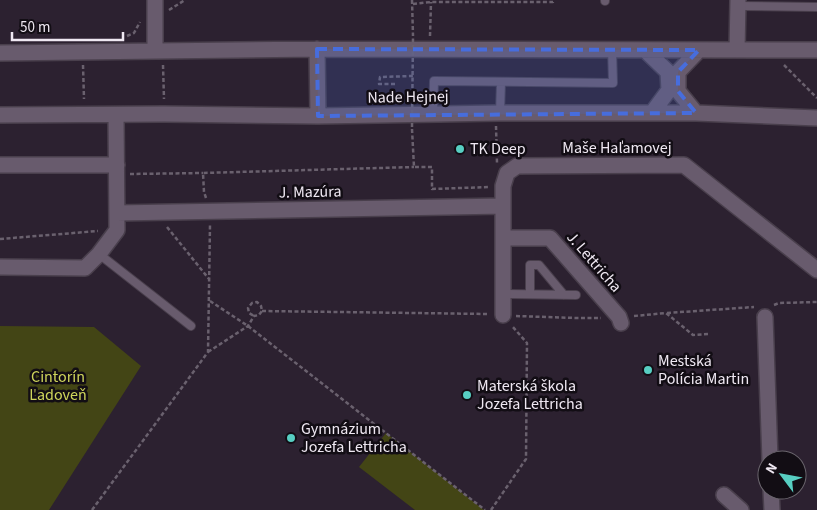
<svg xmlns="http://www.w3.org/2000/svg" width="817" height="510" viewBox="0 0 817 510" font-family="'Source Sans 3',sans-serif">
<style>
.green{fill:#434515}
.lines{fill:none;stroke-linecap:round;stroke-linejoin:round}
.service-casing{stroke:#493f4c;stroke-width:10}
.minor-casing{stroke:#493f4c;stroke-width:18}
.path{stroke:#6a616e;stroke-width:2.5;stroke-dasharray:4 2.5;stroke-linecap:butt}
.service{stroke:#685b6d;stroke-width:8}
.minor{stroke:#685b6d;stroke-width:15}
.path-bridge{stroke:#6a616e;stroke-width:2.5;stroke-dasharray:4 2.5;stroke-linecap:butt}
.marked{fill:#476ddd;fill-opacity:0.2;stroke:#476ddd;stroke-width:4;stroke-dasharray:10 6;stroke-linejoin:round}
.poi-dot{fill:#57cec2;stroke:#120d14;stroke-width:2}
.labels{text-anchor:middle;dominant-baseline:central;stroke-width:5;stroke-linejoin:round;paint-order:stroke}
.street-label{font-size:16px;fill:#efe8f2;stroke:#120d14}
.poi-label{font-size:16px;fill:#efe8f2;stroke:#120d14;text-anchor:start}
.park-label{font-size:16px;fill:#cfd55b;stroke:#120d14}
</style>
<rect width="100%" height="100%" fill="#2c2130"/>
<path class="green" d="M0 326 94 327 141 366 49 510H0Z
M386 433 484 510H415L359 467Z"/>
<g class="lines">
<defs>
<path id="service" d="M605 0V1
M738 6 817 7
M500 113 501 82
M433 115 434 81 613 83 612 49
M99 254 191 326
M503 294 576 295
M530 294V265H539L564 295"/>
<path id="minor" d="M155 0V51
M317 49 318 116
M645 50 668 72 669 90 652 113
M737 50 738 0
M0 53 317 49 817 50
M696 113 678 91V72L699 50
M0 115 164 114 318 116 500 113H696L817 118
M0 165H117
M117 213 503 206
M504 238H550L619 317 621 323
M0 267 85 268 99 254 117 230 116 115
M503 315V186L507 173 517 166 684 165 817 270
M765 317 770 460
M771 490 772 510
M724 495 741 510"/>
</defs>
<use href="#service" class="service-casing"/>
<use href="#minor" class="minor-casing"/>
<path class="path" d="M412 0 413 36
M413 4 431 2H553L554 0
M169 10 185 0
M127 36 134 33 140 22
M430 36 431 2
M83 65 84 99
M163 65 164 99
M784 65 817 98
M395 84H379L380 77 413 76
M496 126 497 163
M412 129 414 167H432V189L489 187
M130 174 203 173
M206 198 204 192 203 173 414 167
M167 227 209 279
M0 239 98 231
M210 301 248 326 485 510
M774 305 779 303 817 302
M262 311 489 314
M667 313 754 307
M516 316 576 318H601
M634 316 666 313 693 335 709 334
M208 352 248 326 254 316 259 315 262 311 261 306 257 302 252 303 248 308 249 313 254 316
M92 510 208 352 210 225
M491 510 526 459 527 343 512 326"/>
<use href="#service" class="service"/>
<use href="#minor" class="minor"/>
<path class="path-bridge" d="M412 127 413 37"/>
</g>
<path class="marked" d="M317 49 699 50 678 72V91L696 113 318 116Z"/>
<g class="poi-dot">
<circle cx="460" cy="149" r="5"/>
<circle cx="648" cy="370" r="5"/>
<circle cx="467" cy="395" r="5"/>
<circle cx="291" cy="438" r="5"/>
</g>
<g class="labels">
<g class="street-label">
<text transform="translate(408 97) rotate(-1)">Nade Hejnej</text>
<text x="617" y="148">Maše Haľamovej</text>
<text transform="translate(310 192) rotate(-1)">J. Mazúra</text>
<text transform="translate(594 262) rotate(49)">J. Lettricha</text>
</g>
<g class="poi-label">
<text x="470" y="149">TK Deep</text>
<text x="658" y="361">Mestská<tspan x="658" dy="18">Polícia Martin</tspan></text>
<text x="477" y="386">Materská škola<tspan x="477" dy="18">Jozefa Lettricha</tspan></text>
<text x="301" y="429">Gymnázium<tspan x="301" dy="18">Jozefa Lettricha</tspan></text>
</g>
<g class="park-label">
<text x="58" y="377">Cintorín<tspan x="58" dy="18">Ľadoveň</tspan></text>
</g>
</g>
<g transform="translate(782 475) rotate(302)"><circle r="24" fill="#120d14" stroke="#6a656d"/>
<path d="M0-4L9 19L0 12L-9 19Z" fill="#57cec2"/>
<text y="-8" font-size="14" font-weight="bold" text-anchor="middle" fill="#efe8f2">N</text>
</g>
<path d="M12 32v8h111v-8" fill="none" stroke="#efe8f2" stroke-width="2.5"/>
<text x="20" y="32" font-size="15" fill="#efe8f2" stroke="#120d14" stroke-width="4" paint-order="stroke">50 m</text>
</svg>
